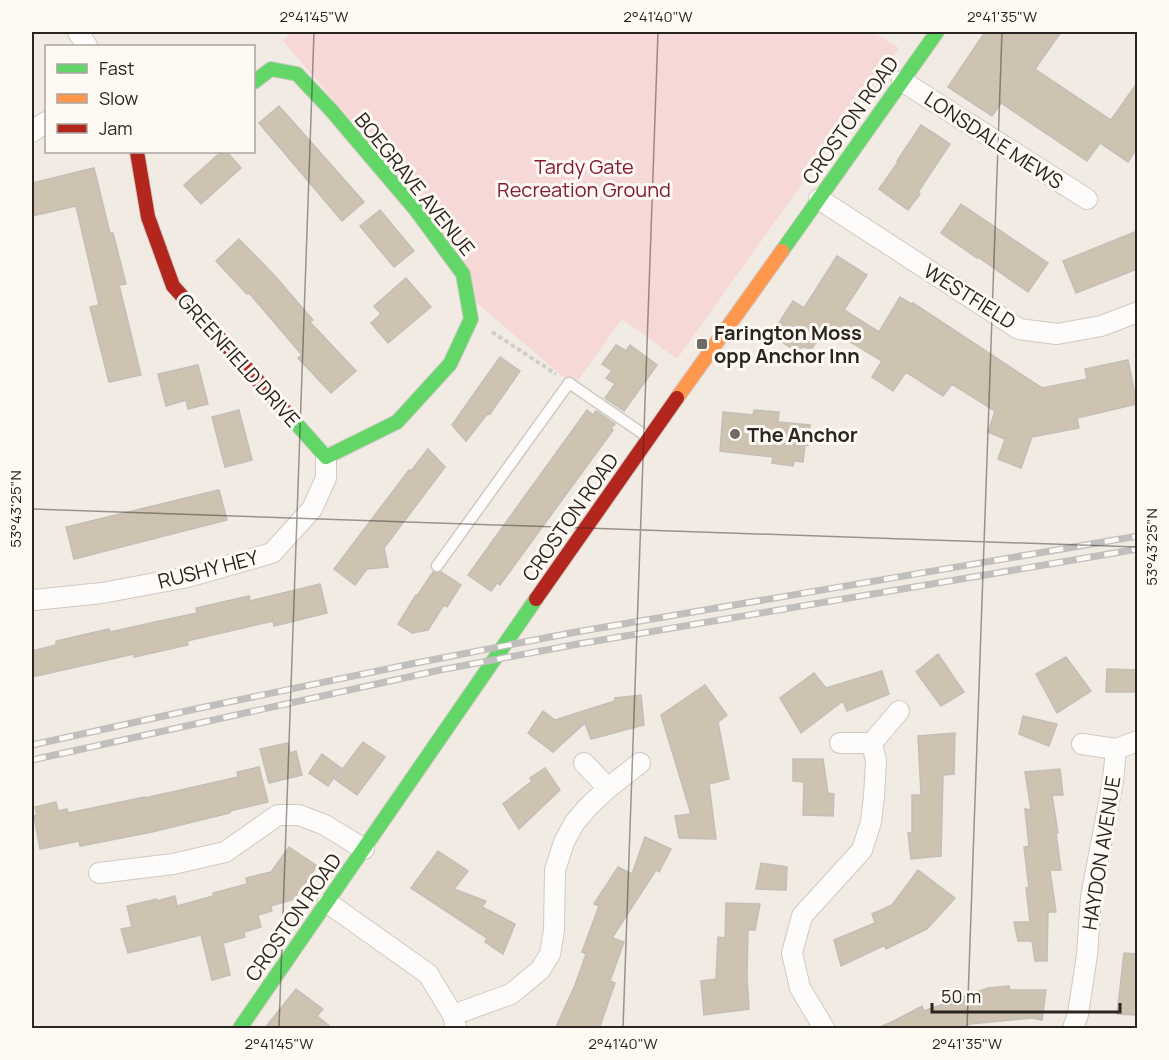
<svg xmlns="http://www.w3.org/2000/svg" width="1169" height="1060" viewBox="0 0 1169 1060" font-family="Manrope,sans-serif">
<style>
.green{fill:#f6d9d7}
.building{fill:#cdc3b0;stroke:#c3beb8;stroke-width:1.5}
.lines{fill:none;stroke-linecap:round;stroke-linejoin:round}
.lane-casing{stroke:#cfc9c4;stroke-width:13}
.street-casing{stroke:#cfc9c4;stroke-width:22}
.fast-casing{stroke:#cfc9c4;stroke-width:16}
.slow-casing{stroke:#cfc9c4;stroke-width:16}
.jam-casing{stroke:#cfc9c4;stroke-width:16}
.path{stroke:#d0cecd;stroke-width:4;stroke-dasharray:4.5 3;stroke-linecap:butt}
.lane{stroke:#fdfcfb;stroke-width:10}
.street{stroke:#fdfcfb;stroke-width:20}
.fast{stroke:#63d668;stroke-width:14}
.slow{stroke:#ff974d;stroke-width:14}
.jam{stroke:#b3261e;stroke-width:14}
.rail-casing{stroke:#c0bfbd;stroke-width:7}
.rail{stroke:#fff9f4;stroke-width:4.5;stroke-dasharray:14;stroke-linecap:butt}
.ticks{fill:none;stroke:#2a2521;stroke-width:1.5;stroke-opacity:0.45}
.poi-dot{fill:#706a65;stroke:#fff9f4;stroke-width:2}
.labels{text-anchor:middle;dominant-baseline:central;stroke-width:6;stroke-linejoin:round;paint-order:stroke}
.street-label{font-size:20px;fill:#2a2521;stroke:#fff9f4}
.park-label{font-size:20px;fill:#811b33;stroke:#fff9f4}
.poi-label{font-size:20px;font-weight:bold;fill:#2a2521;stroke:#fff9f4;text-anchor:start}
.neatline{fill:none;stroke:#2a2521;stroke-width:2}
.ticks-label{font-size:15px;text-anchor:middle;fill:#2a2521}
</style>
<rect width="100%" height="100%" fill="#f2ebe4"/>
<path class="green" d="M291 32H873L899 48 677 359 622 319 574 386 478 304 382 156 283 41Z"/>
<path class="building" d="M985 32H1061L1035 69 1111 120 1137 83V148L1128 162 1100 143 1087 161 1001 103 992 116 948 87Z
M279 106 364 202 342 221 259 123Z
M921 125 950 144 918 192 920 194 908 210 879 189 898 162 897 161Z
M221 152H227L241 168 201 204 184 185Z
M94 168 110 233H113L126 284 119 285 141 375 109 382 90 307 99 305 76 206 32 216V183Z
M961 204 1048 263 1028 292 978 257 977 258 941 233Z
M380 210 414 251 394 267 360 226Z
M1137 231V269L1076 293 1063 261Z
M239 239 275 276 313 320 310 322 356 371 331 393 298 358 302 355 249 293 247 294 216 261Z
M837 256 867 275 844 310 879 332 900 297 913 305V303L1042 388 1087 379 1085 369 1128 360 1137 404 1077 418 1079 428 1032 437 1021 468 998 459 1005 439 988 432 995 411 952 384 943 396 906 372 893 391 872 377 882 361 826 327 811 350 803 346 799 353 771 335 793 301 804 308Z
M406 278 431 307 388 343 371 323 381 314 374 306Z
M616 345 626 351 630 345 657 365 624 411 605 398 615 384 606 378 612 371 602 364Z
M500 357 520 371 490 414 488 413 466 441 452 425Z
M198 365 208 404 188 409 186 400 166 406 158 374Z
M239 410 252 460 225 467 212 417Z
M587 410 593 415 596 411 615 424 611 428 613 430 500 585 497 583 491 591 468 575Z
M754 410 779 412 778 422 810 425 808 445 805 444 803 462 794 461 793 466 772 463 773 457 720 451 723 412 753 415Z
M428 449 445 467 384 548 388 567 367 569 355 585 334 569 409 470 411 471Z
M219 490 227 520 74 559 66 527Z
M433 572H441L461 585 447 607 444 605 428 630 412 633 398 624 416 595 417 596Z
M320 584 327 613 274 626 273 621 187 641 188 645 134 657V654L32 677V651L56 645V641L109 629 110 632 155 622 197 613 196 608 249 596 250 601Z
M938 654 964 692 941 706 916 672Z
M1066 657 1091 691 1057 713 1036 674Z
M1107 669 1137 670V692H1106Z
M882 671 889 694 847 711 843 701 801 733 780 698 814 673 826 688Z
M705 685 727 715 718 722 729 779 709 784 716 839 679 838 675 816 691 814 661 715Z
M641 695 644 725 591 739 585 723 553 752 528 733 543 711 555 720 615 701V698Z
M1023 716 1057 724 1049 746 1019 734Z
M955 733 954 774 943 775 941 856 911 859 908 833H912V795H921L918 736Z
M363 742 385 757 357 795 335 779Z
M288 743 290 753 296 751 302 775 269 783 260 749Z
M322 754 341 768 328 786 309 773Z
M793 759H823L828 793 834 794 833 816 803 815 804 782 793 781Z
M259 767 268 802 230 811V813L152 832 80 846 79 841 40 849 34 816 37 815 35 807 56 802 58 811 67 809 68 813 145 797V798L238 777 237 772Z
M545 768 560 790 519 829 503 804 532 781 530 778Z
M1060 769 1063 795H1052L1058 833H1056L1061 870H1050L1056 912H1048L1047 961H1035L1032 941H1018L1014 922H1030L1026 888H1029L1024 847 1029 846 1025 809 1031 810 1025 772Z
M645 837 671 849 659 872 656 870 612 938 624 942 610 981 615 983 599 1029H555L575 985 586 954 582 952 599 906 594 904 618 867 632 874Z
M289 847 317 866 294 899 271 906 272 911 258 915 261 927 244 932 245 937 223 943 230 975 212 980 201 935 128 953 121 929 132 927 127 906 156 899 157 901 175 896 177 906 213 896V893L247 884 246 878 271 872Z
M438 851 468 871 454 889 486 901 482 907 515 924 503 954 485 942 487 938 411 888Z
M761 863 787 867 786 890 756 889Z
M918 870 955 898 927 929 886 949 885 945 841 966 834 940 875 923 872 914 892 905Z
M726 903 760 904 755 930H748L747 977 749 1009 704 1015 701 981 716 979 718 937 725 938Z
M1124 953 1137 954V1015L1117 1014Z
M1009 986 1010 990H1046L1042 1020 1032 1018 970 1024 959 1029H881L882 1026 894 1021 922 1006 924 1011 988 988Z
M296 989 323 1009 317 1016 333 1029H264Z"/>
<g class="lines">
<defs>
<path id="lane" d="M437 566 569 383 649 438"/>
<path id="street" d="M78 32 87 46
M902 81 1087 199
M32 132 46 122
M819 199 1019 329 1057 334 1101 326 1138 312
M32 599 34 600 102 593 188 577 272 553 312 509 326 478V457
M840 743H872
M1082 744 1116 749 1138 741
M584 763 608 788
M99 873 173 864 225 852 278 815H299L325 825 364 849
M328 903 428 974 453 1015 456 1028
M453 1015 511 994 540 970 550 954 554 930 555 870 564 842 575 822 588 807 608 788 640 763
M824 1028 800 988 792 953 802 916 862 850 871 822 874 796 876 761 872 743 899 711
M1073 1028 1078 1014 1087 955 1091 897 1113 781 1116 749"/>
<path id="fast" d="M254 82 271 69 297 74 331 110 416 210 463 274 471 319 450 364 397 422 326 457 286 412
M782 251 937 32
M240 1028 536 599"/>
<path id="slow" d="M677 398 782 251"/>
<path id="jam" d="M137 152 148 217 173 286 286 412
M536 599 677 398"/>
</defs>
<use href="#lane" class="lane-casing"/>
<use href="#street" class="street-casing"/>
<use href="#fast" class="fast-casing"/>
<use href="#slow" class="slow-casing"/>
<use href="#jam" class="jam-casing"/>
<path class="path" d="M492 332 556 374"/>
<use href="#lane" class="lane"/>
<use href="#street" class="street"/>
<use href="#fast" class="fast"/>
<use href="#slow" class="slow"/>
<use href="#jam" class="jam"/>
<defs>
<path id="rail" d="M32 745 200 708 411 664 576 632 1138 536
M32 760 440 670 578 644 1138 549"/>
</defs>
<use href="#rail" class="rail-casing"/>
<use href="#rail" class="rail"/>
</g>
<path class="ticks" d="M32 509 1138 547M279 1028 314 32M623 1028 658 32M967 1028 1002 32"/>
<g class="poi-dot">
<rect x="696" y="338" width="12" height="12" rx="3"/>
<circle cx="735" cy="434" r="6"/>
</g>
<g class="labels">
<g class="street-label">
<text transform="translate(850 120) rotate(-55)">CROSTON ROAD</text>
<text transform="translate(994 140) rotate(33)">LONSDALE MEWS</text>
<text transform="translate(415 184) rotate(51)">BOEGRAVE AVENUE</text>
<text transform="translate(970 296) rotate(32)">WESTFIELD</text>
<text transform="translate(239 360) rotate(48)">GREENFIELD DRIVE</text>
<text transform="translate(570 517) rotate(-55)">CROSTON ROAD</text>
<text transform="translate(208 569) rotate(-14)">RUSHY HEY</text>
<text transform="translate(1101 853) rotate(-81)">HAYDON AVENUE</text>
<text transform="translate(293 917) rotate(-55)">CROSTON ROAD</text>
</g>
<g class="park-label">
<text x="584" y="166">Tardy Gate<tspan x="584" dy="23">Recreation Ground</tspan></text>
</g>
<g class="poi-label">
<text x="714" y="332">Farington Moss<tspan x="714" dy="23">opp Anchor Inn</tspan></text>
<text x="747" y="434">The Anchor</text>
</g>
</g>
<rect width="1169" height="1060" fill="none" stroke="#fff9f4" stroke-width="66"/>
<rect x="45" y="45" width="210" height="108" fill="#fff9f4" stroke="#aaa4a0" stroke-width="1.5"/>
<rect x="57" y="64" width="30" height="9" fill="#63d668" stroke="#aaa4a0" stroke-width="1.5"/>
<text x="99" y="75" font-size="18" fill="#2a2521">Fast</text>
<rect x="57" y="94" width="30" height="9" fill="#ff974d" stroke="#aaa4a0" stroke-width="1.5"/>
<text x="99" y="105" font-size="18" fill="#2a2521">Slow</text>
<rect x="57" y="124" width="30" height="9" fill="#b3261e" stroke="#aaa4a0" stroke-width="1.5"/>
<text x="99" y="135" font-size="18" fill="#2a2521">Jam</text>
<path d="M932 1003v9h188v-9" fill="none" stroke="#2a2521" stroke-width="3"/>
<text x="941" y="1003" font-size="18" fill="#2a2521" stroke="#fff9f4" stroke-width="4.5" paint-order="stroke">50 m</text>
<rect x="33" y="33" width="1103" height="994" class="neatline"/>
<g class="ticks-label">
<text x="314" y="22">2°41'45"W</text>
<text x="658" y="22">2°41'40"W</text>
<text x="1002" y="22">2°41'35"W</text>
<text transform="translate(16 509) rotate(-90)" y="5">53°43'25"N</text>
<text transform="translate(1152 547) rotate(-90)" y="5">53°43'25"N</text>
<text x="279" y="1049">2°41'45"W</text>
<text x="623" y="1049">2°41'40"W</text>
<text x="967" y="1049">2°41'35"W</text>
</g>
</svg>
